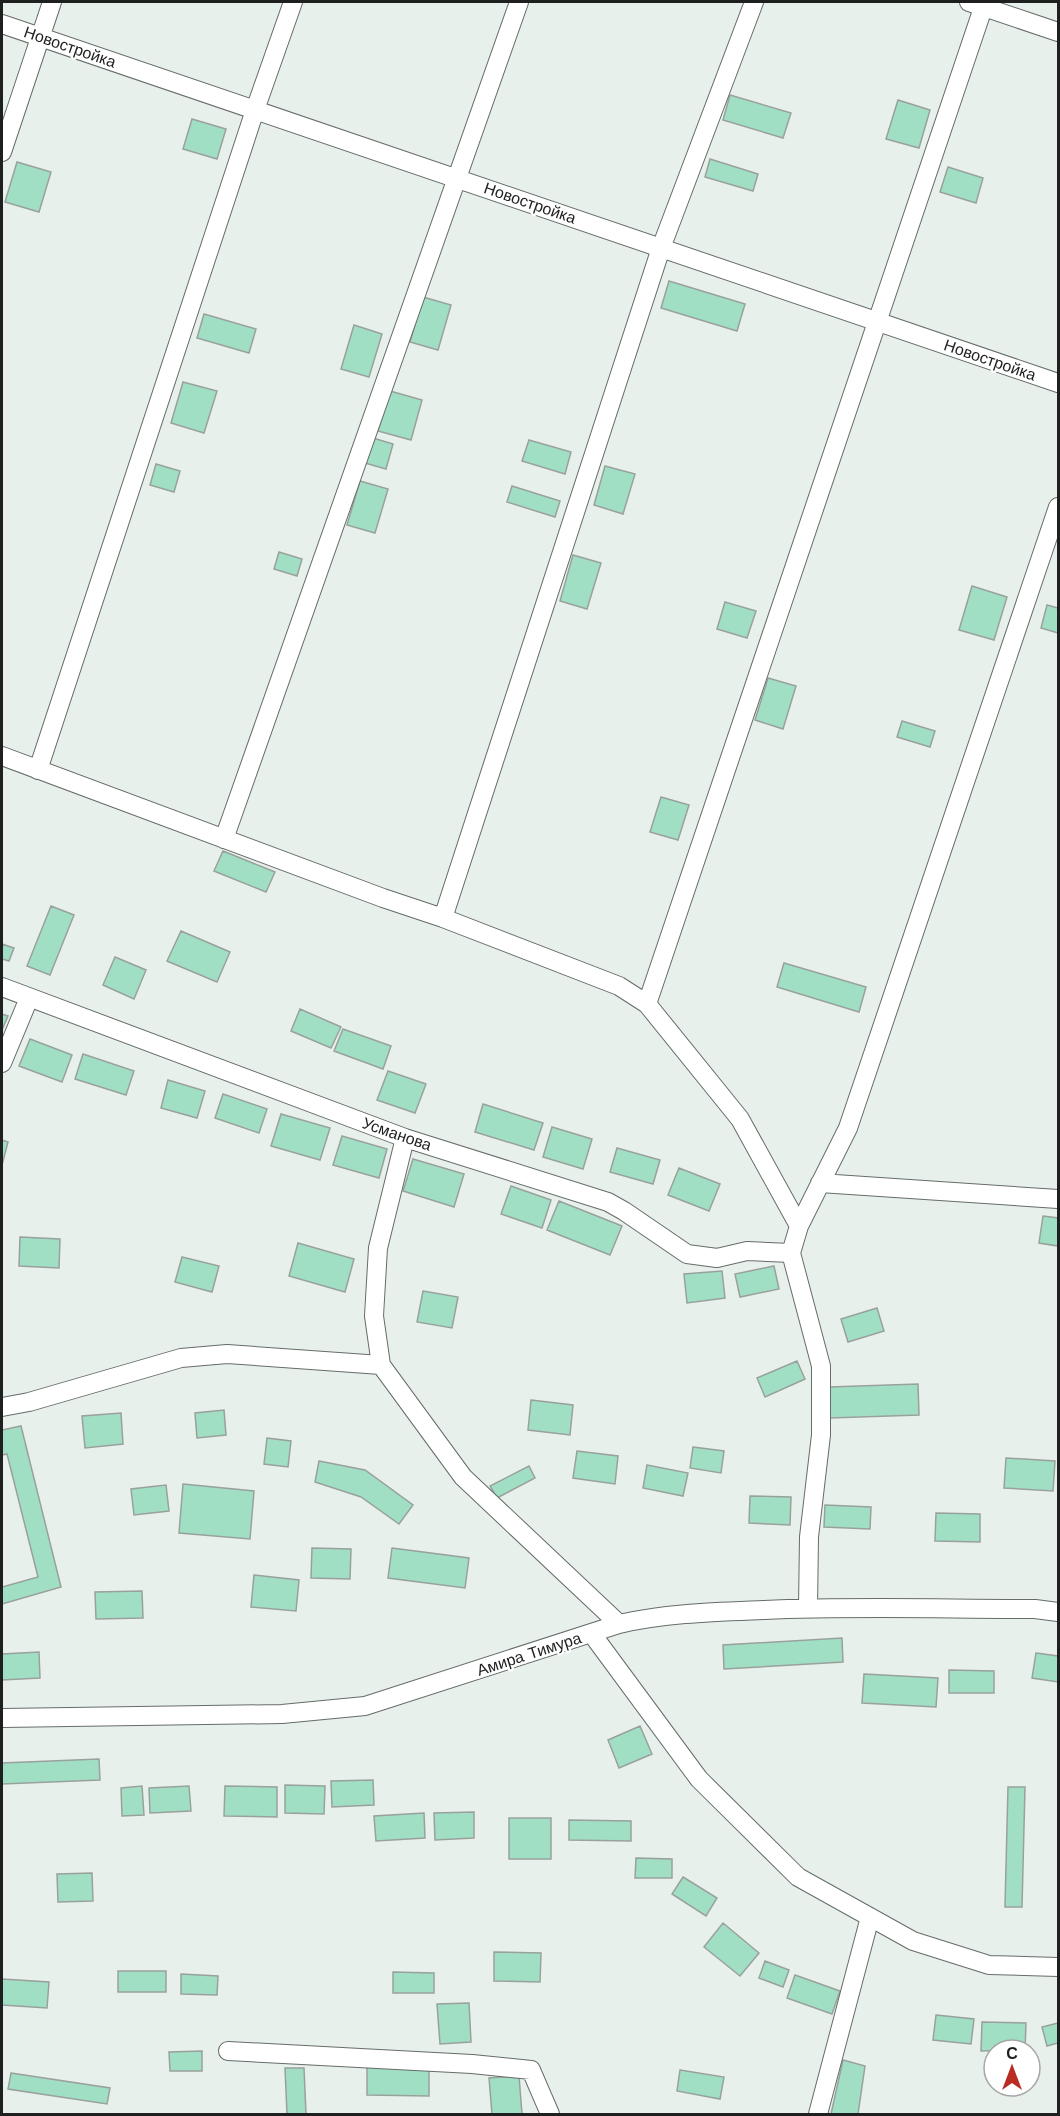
<svg xmlns="http://www.w3.org/2000/svg" width="1060" height="2116" viewBox="0 0 1060 2116" font-family="'Work Sans',sans-serif">
<style>
.building{fill:#a1dfc5;stroke:#99a19d;stroke-width:1.5}
.lines{fill:none;stroke-linecap:round;stroke-linejoin:round}
.minor-casing{stroke:#656c69;stroke-width:20}
.minor{stroke:#fff;stroke-width:18}
.labels{text-anchor:middle;dominant-baseline:central;stroke-width:4.5;stroke-linejoin:round;paint-order:stroke}
.street-label{font-size:16px;fill:#1d201f;stroke:#fff}
</style>
<rect width="100%" height="100%" fill="#e8f0ec"/>
<path class="building" d="M730 95 791 113 783 138 723 120Z
M898 100 930 110 919 148 886 139Z
M192 119 226 129 217 159 183 149Z
M710 159 758 174 753 191 705 177Z
M17 162 51 172 39 212 5 202Z
M948 167 983 178 976 203 940 192Z
M669 281 745 304 737 331 661 308Z
M423 297 451 305 438 350 410 342Z
M204 314 256 329 249 353 197 338Z
M354 325 382 334 369 377 341 369Z
M183 382 217 391 204 433 171 423Z
M390 391 422 400 411 440 378 431Z
M373 438 393 444 386 469 365 463Z
M529 440 571 452 565 474 522 461Z
M156 464 180 471 174 492 150 485Z
M605 466 635 474 623 514 594 505Z
M360 481 388 489 375 533 347 525Z
M512 486 560 501 555 517 507 502Z
M279 552 302 559 297 576 274 569Z
M573 555 601 563 587 609 560 601Z
M972 586 1007 597 994 640 959 630Z
M725 602 756 611 747 638 717 629Z
M1047 605 1058 608V633L1041 628Z
M768 678 796 686 783 729 755 720Z
M902 721 935 731 930 747 897 737Z
M661 797 689 805 678 840 650 832Z
M223 851 275 872 266 892 214 871Z
M51 906 74 915 50 975 27 966Z
M181 931 230 952 217 982 167 961Z
M2 944 14 948 9 961 2 959Z
M115 957 146 970 134 999 103 985Z
M784 963 866 987 859 1012 777 987Z
M300 1009 341 1027 331 1048 291 1031Z
M2 1014 8 1016 2 1030Z
M343 1029 391 1046 383 1069 334 1051Z
M30 1039 72 1055 62 1082 19 1066Z
M83 1054 134 1071 126 1095 75 1079Z
M388 1071 426 1084 415 1113 377 1100Z
M168 1080 205 1091 197 1118 161 1108Z
M223 1094 267 1109 259 1133 215 1118Z
M483 1104 543 1123 534 1150 475 1132Z
M281 1114 330 1128 320 1160 271 1146Z
M552 1127 592 1139 583 1169 543 1157Z
M342 1136 387 1149 379 1178 333 1165Z
M2 1140 8 1142 2 1165Z
M617 1148 660 1160 653 1184 610 1172Z
M413 1159 464 1174 454 1207 403 1191Z
M679 1168 720 1184 709 1211 668 1195Z
M511 1186 551 1200 542 1228 501 1214Z
M559 1201 622 1226 610 1255 547 1230Z
M1043 1216 1058 1218V1246L1039 1243Z
M20 1237 60 1239 59 1268 19 1266Z
M298 1243 354 1259 345 1292 289 1276Z
M182 1257 219 1266 212 1292 175 1282Z
M774 1266 779 1289 740 1297 735 1274Z
M722 1271 725 1298 687 1303 684 1274Z
M423 1291 458 1297 452 1328 417 1322Z
M877 1308 884 1331 848 1342 841 1319Z
M797 1361 805 1379 765 1397 757 1378Z
M918 1384 919 1415 830 1418 829 1387Z
M531 1400 573 1405 570 1435 528 1430Z
M224 1410 226 1435 197 1438 195 1413Z
M121 1413 123 1444 85 1448 82 1416Z
M21 1426 61 1587 2 1604V1587L38 1577 7 1454 2 1455V1430Z
M267 1438 291 1441 288 1467 264 1464Z
M693 1447 724 1451 721 1473 690 1468Z
M577 1451 618 1456 615 1484 573 1478Z
M1006 1458 1055 1461 1053 1491 1004 1488Z
M319 1461 365 1470 413 1505 399 1524 361 1497 315 1482Z
M647 1465 688 1473 683 1496 643 1488Z
M529 1466 535 1478 497 1498 490 1486Z
M183 1484 254 1491 250 1539 179 1533Z
M166 1485 169 1511 134 1515 131 1489Z
M750 1496 791 1497 790 1525 749 1523Z
M825 1505 871 1507 870 1529 824 1527Z
M936 1513 980 1514V1542L935 1541Z
M312 1548 351 1549 350 1579 311 1578Z
M392 1548 469 1558 465 1588 388 1578Z
M254 1575 299 1580 296 1611 251 1607Z
M142 1591 143 1618 96 1619 95 1592Z
M842 1638 843 1662 724 1669 723 1645Z
M39 1652 40 1678 2 1680V1654Z
M1036 1653 1058 1656V1682L1032 1678Z
M949 1670 994 1671V1693H949Z
M864 1674 938 1678 936 1707 862 1703Z
M640 1726 652 1754 619 1768 608 1740Z
M99 1759 100 1780 2 1784V1763Z
M373 1780 374 1805 332 1807 331 1781Z
M285 1785 325 1786 324 1814 285 1813Z
M142 1786 144 1815 122 1816 121 1788Z
M189 1786 191 1811 150 1813 149 1788Z
M225 1786 277 1787V1817L224 1816Z
M1008 1787H1025L1022 1907H1005Z
M474 1812V1838L435 1840 434 1813Z
M424 1813 425 1838 376 1841 374 1816Z
M509 1818H551V1859H509Z
M569 1820 631 1821V1841L569 1840Z
M636 1858 672 1859V1878H635Z
M92 1873 93 1901 58 1902 57 1874Z
M683 1877 717 1898 706 1916 672 1894Z
M723 1923 759 1953 740 1976 704 1947Z
M494 1952 541 1953 540 1982 494 1981Z
M765 1961 789 1970 783 1987 759 1978Z
M118 1971H166V1992H118Z
M393 1972 434 1973V1993H393Z
M181 1974 218 1976 217 1995 181 1994Z
M795 1975 840 1991 832 2014 787 1998Z
M2 1979 49 1982 47 2008 2 2005Z
M469 2003 471 2042 440 2044 437 2004Z
M936 2015 974 2019 971 2044 933 2040Z
M982 2022 1026 2023 1025 2050 981 2051Z
M1058 2023V2043L1047 2046 1042 2027Z
M202 2051V2071H170L169 2052Z
M843 2060 865 2066 858 2114H831Z
M367 2067 429 2068V2096L367 2095Z
M285 2068H304L306 2114H287Z
M680 2070 724 2077 720 2099 677 2091Z
M11 2073 110 2088 107 2104 8 2089Z
M519 2076 522 2114H492L489 2078Z"/>
<g class="lines">
<defs>
<path id="minor" d="M969 2 1058 32
M2 24 1058 383
M2 152 52 2
M2 756 383 898 443 918 619 986 647 1004 740 1119 799 1226
M38 770 255 110 293 2
M224 839 519 2
M443 918 661 248 754 2
M2 987 405 1138 608 1202 624 1211 687 1254 717 1258 747 1251 791 1253
M647 1004 985 2
M2 1063 29 998
M405 1138 378 1248 374 1316 381 1365 463 1477 619 1624
M820 1183 1058 1199
M2 1407 29 1402 181 1358 227 1354 381 1365
M808 1608 809 1537 821 1435V1366L791 1253 799 1226 848 1128 1058 507
M592 1634 699 1779 798 1877 913 1941 989 1965 1058 1967
M2 1718 282 1714 365 1706 619 1624C667 1613 715 1612 764 1610 854 1606 945 1609 1035 1609L1058 1612
M228 2051 472 2064 531 2070 550 2114
M818 2114 870 1917"/>
</defs>
<use href="#minor" class="minor-casing"/>
<use href="#minor" class="minor"/>
</g>
<g class="labels">
<g class="street-label">
<text transform="translate(70 47) rotate(19)">Новостройка</text>
<text transform="translate(530 203) rotate(19)">Новостройка</text>
<text transform="translate(990 360) rotate(19)">Новостройка</text>
<text transform="translate(397 1134) rotate(19)">Усманова</text>
<text transform="translate(529 1654) rotate(-18)">Амира Тимура</text>
</g>
</g>
<rect width="1060" height="2116" fill="none" stroke="#1d201f" stroke-width="6"/>
<g transform="translate(1012 2068)"><circle r="28" fill="#ffffff" stroke="#a5a6a5" stroke-width="1.5"/>
<path d="M0-4.5L10 22L0 15L-10 22Z" fill="#ba2c23"/>
<text y="-9" font-size="16" font-weight="bold" text-anchor="middle" fill="#1d201f">С</text>
</g>
</svg>
